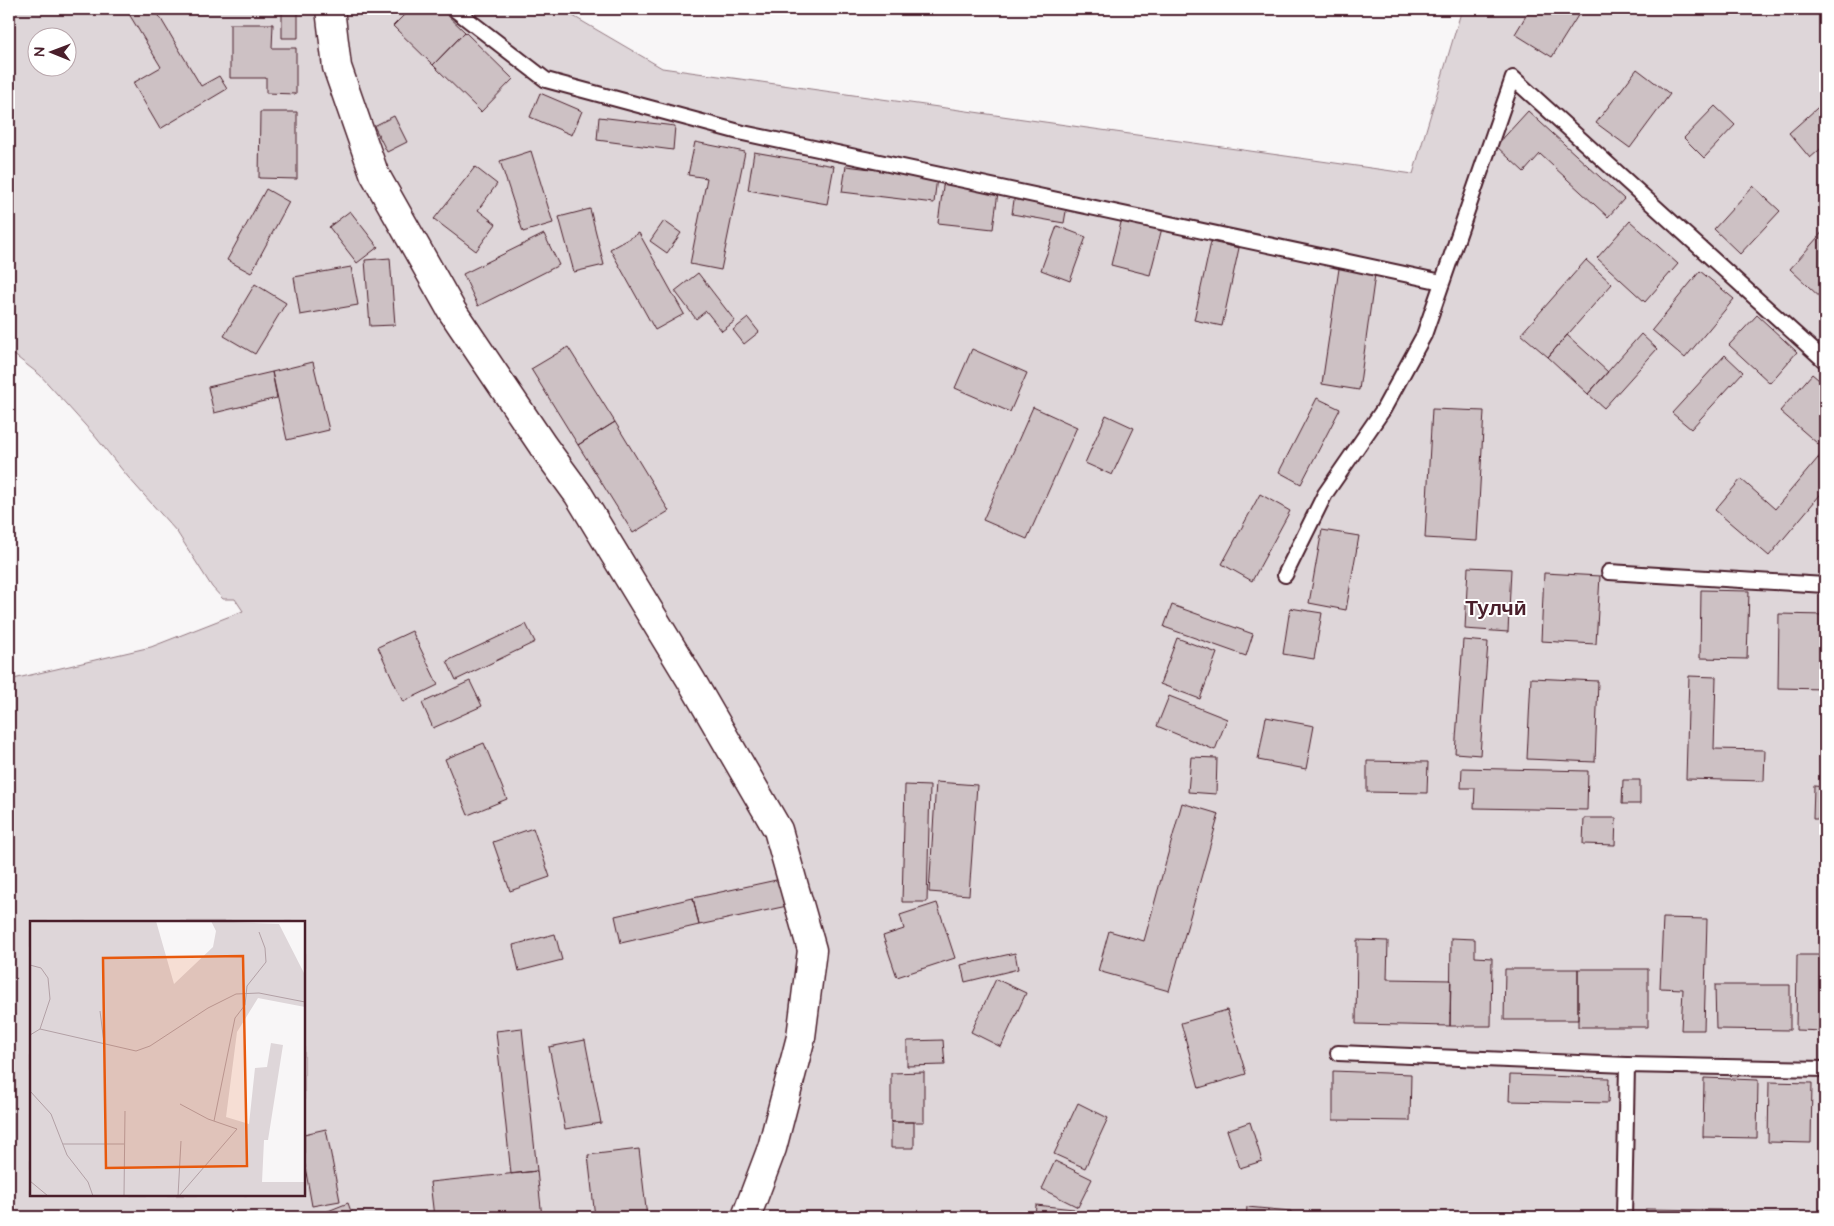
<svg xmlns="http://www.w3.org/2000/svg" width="1834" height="1226" viewBox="0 0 1834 1226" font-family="'Architects Daughter',sans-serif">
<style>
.green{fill:#ded6d9;stroke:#947a82;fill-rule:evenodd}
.building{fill:#cdc1c4;stroke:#4a1f2b}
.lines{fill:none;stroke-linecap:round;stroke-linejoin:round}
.service-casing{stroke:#4a1f2b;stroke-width:18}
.tertiary-casing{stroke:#4a1f2b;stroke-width:31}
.service{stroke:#fff;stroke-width:14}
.tertiary{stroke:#fff;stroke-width:28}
.labels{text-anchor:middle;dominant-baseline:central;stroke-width:4;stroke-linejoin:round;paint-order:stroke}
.quarter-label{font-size:21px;font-weight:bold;fill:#4a1f2b;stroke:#fff}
.inset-road{fill:none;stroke:#b2a0a5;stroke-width:1}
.view{fill:#e8590c;fill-opacity:0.15;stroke:#e8590c;stroke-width:2.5}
.inset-edge{fill:none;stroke:#4a1f2b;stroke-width:2.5}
</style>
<rect width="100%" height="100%" fill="#f8f6f7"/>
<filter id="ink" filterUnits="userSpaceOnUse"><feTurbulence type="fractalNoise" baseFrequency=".02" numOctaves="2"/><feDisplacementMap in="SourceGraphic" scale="10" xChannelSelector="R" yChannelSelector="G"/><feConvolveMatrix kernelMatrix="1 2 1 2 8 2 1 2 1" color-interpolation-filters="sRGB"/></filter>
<g filter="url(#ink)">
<path class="green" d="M9 9H561L662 68 1413 174 1462 9H1825V1217H9V680L151 647 243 611 235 599H223L212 587 177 532 128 477 94 435 40 375 9 351ZM38 38H68V68H38ZM31 922H304V1195H31Z"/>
<path class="building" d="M126 9H155L201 86 219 76 227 89 160 129 133 83 161 67Z
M282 9H298V38H282Z
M410 9H441L465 32 433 65 393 26Z
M1530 9H1582L1552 57 1515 34Z
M230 24H273L272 48H296V94L266 93V78H230Z
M465 32 513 79 481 112 433 65Z
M1637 69 1670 94 1630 148 1596 123Z
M540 93 582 111 572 135 530 117Z
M1825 101V145L1810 158 1789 133Z
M1715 106 1735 125 1704 158 1684 138Z
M1528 111 1624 199 1608 217 1540 154 1524 172 1496 146Z
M260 112H297V179L259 178Z
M394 116 407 142 387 152 374 126Z
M599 117 675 126 673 150 597 140Z
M695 142 745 152 721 270 690 264 707 178 688 175Z
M531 151 553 223 523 232 500 161Z
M754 152 834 166 827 204 748 190Z
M846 166 937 177 934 203 842 192Z
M475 167 497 184 478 210 496 224 476 251 434 219Z
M944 179 999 185 993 229 938 223Z
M1016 186 1069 194 1064 223 1012 214Z
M1753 186 1780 211 1740 254 1714 229Z
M266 189 289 202 251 273 227 260Z
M590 209 604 265 574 272 559 217Z
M350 211 378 247 357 263 329 227Z
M1123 214 1163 224 1150 275 1111 265Z
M664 221 681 233 667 253 650 241Z
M1630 221 1678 264 1645 302 1597 258Z
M1057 226 1086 237 1070 281 1041 270Z
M1825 229V302L1790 269Z
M639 233 684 314 655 330 610 249Z
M544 234 559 265 478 306 463 274Z
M1211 242 1239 248 1222 326 1194 320Z
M1341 255 1377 260 1359 390 1322 384Z
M390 258 395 325 370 326 365 260Z
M1586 260 1612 284 1548 357 1521 334Z
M351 267 358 305 300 315 294 277Z
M1700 271 1734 299 1685 358 1652 330Z
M698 273 735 321 722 331 706 311 696 319 675 291Z
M255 284 286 303 255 354 224 336Z
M1757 315 1797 352 1770 383 1729 345Z
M748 318 759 332 744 344 733 330Z
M1641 334 1657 349 1604 408 1588 394Z
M1567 335 1608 372 1588 394 1548 357Z
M568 347 615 422 578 445 531 369Z
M972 349 1027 373 1010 412 955 388Z
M1725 355 1743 372 1691 429 1672 413Z
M313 362 329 430 287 440 272 372Z
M272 372 277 398 214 413 208 387Z
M1812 374 1825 385V450L1780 411Z
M1317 398 1340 409 1301 484 1279 472Z
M1033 407 1077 427 1027 539 983 520Z
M1432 409 1484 411 1477 541 1425 538Z
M1106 415 1134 428 1112 475 1085 463Z
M615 422 669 511 633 533 578 445Z
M1825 450V465L1818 458Z
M1818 458 1825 465V489L1769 556 1715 510 1741 479 1775 509Z
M1260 494 1290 511 1252 581 1222 564Z
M1322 530 1359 536 1346 610 1309 603Z
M1468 567 1511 569 1508 632 1465 629Z
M1544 573 1600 576 1596 644 1541 641Z
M1701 590 1749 591 1747 659 1700 658Z
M1172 605 1253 634 1246 656 1164 627Z
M1290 608 1322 613 1314 659 1283 654Z
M1779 614 1825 615V689L1778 688Z
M526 624 535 642 456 680 447 661Z
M412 631 438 685 403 702 378 647Z
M1177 638 1217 653 1200 699 1160 684Z
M1463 640 1488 642 1480 755 1455 753Z
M1689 676 1716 677 1714 749 1765 750 1764 781 1686 779Z
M1531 678 1598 681 1595 762 1527 759Z
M470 681 482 706 433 728 422 703Z
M1169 696 1227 719 1215 750 1157 726Z
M1266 717 1314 726 1306 769 1258 760Z
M484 743 507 799 468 815 445 759Z
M1191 757 1217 758 1216 794 1188 792Z
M1367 761 1428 762 1427 793 1367 792Z
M1462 768 1588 771 1587 810 1474 808 1475 788H1461Z
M1623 780H1640V804H1622Z
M936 782 977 785 969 895 929 892Z
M905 785 930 786 927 902H902Z
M1814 786 1825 787V819H1813Z
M1182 803 1219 814 1169 991 1098 971 1109 931 1144 941Z
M1584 818H1616L1615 845 1583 844Z
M533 828 550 877 510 891 493 842Z
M781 879 787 906 699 925 693 898Z
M693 898 699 925 621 943 615 916Z
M937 903 955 958 897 977 883 936 904 929 900 915Z
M1663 918 1707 919 1704 1030H1681L1683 989 1660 988Z
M555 934 562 960 519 971 513 945Z
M1451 938 1475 939V957L1492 958 1491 1026H1450Z
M1357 940 1388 941 1387 979 1451 980 1450 1026 1356 1024Z
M1015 953 1018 969 965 982 961 965Z
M1797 955H1825V1031L1796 1030Z
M1505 969H1578V1020H1504Z
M1578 969H1648V1027H1578Z
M996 979 1026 993 1001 1047 971 1032Z
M1715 985H1790V1030L1716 1029Z
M1227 1010 1246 1074 1199 1088 1181 1023Z
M522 1028 537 1171 511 1174 496 1031Z
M585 1040 601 1123 565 1129 549 1047Z
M943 1040 945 1065 907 1066V1041Z
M1333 1071 1411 1074 1410 1121 1333 1120Z
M924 1072V1122H891V1073Z
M1510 1075 1609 1078 1608 1103 1509 1101Z
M1704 1078 1758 1080 1757 1138 1703 1137Z
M1769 1082 1812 1083 1811 1143 1768 1142Z
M1078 1103 1108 1118 1085 1168 1054 1154Z
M891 1122H914V1148H891Z
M1250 1122 1262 1161 1240 1168 1227 1130Z
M326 1129 340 1201 312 1206 304 1161V1134Z
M639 1149 647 1217H595L588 1155Z
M1055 1161 1092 1179 1078 1207 1042 1189Z
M537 1171 542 1217H434L430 1182Z
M348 1203 353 1217H313Z
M1036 1205 1074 1209V1217H1035Z
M1247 1207 1291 1211 1290 1217H1246Z
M1646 1209 1721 1210V1217H1646Z"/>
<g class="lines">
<defs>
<path id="service" d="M454 9 546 80 743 133 1442 282
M1609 572 1825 585
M1285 575 1325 494 1383 410 1424 335 1513 78 1825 361
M1338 1053 1627 1065 1825 1069
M1624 1217 1627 1065"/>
<path id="tertiary" d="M330 9 337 67 374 173 452 311 543 446 578 494 691 680 778 830 812 950 801 1037 772 1148 746 1217"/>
</defs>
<use href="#service" class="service-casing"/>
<use href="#tertiary" class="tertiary-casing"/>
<use href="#service" class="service"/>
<use href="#tertiary" class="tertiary"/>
</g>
</g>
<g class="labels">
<g class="quarter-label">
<text x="1496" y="608">Тулчӣ</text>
</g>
</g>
<g transform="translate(30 921)">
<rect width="275" height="275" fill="#f8f6f7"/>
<path d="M0 0H126L144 63 183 26 186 10 181 0 249 3 275 54V86L228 77 207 111 196 196 219 203 225 147 237 146 241 122 253 124 238 219H234L232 261H275V275H0Z" fill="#ded6d9"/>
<path class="inset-road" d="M0 44 11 47 18 57 20 78 10 108M70 90 74 122M0 114 10 108 106 130 120 125 178 87 206 73 229 72 275 81M0 170 21 193 37 234 58 261 63 275M184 200 205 97 215 84 217 65 236 41 235 27 229 11M33 223H94M0 260 18 275M94 275 95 190M148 275 151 220M149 275 207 208 178 198 150 183"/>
<path class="view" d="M213 35 217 245 76 247 73 37Z"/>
<rect width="275" height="275" class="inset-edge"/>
</g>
<rect width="1834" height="1226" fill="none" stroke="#fff" stroke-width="30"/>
<rect x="15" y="15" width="1804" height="1196" fill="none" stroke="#4a1f2b" stroke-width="2" filter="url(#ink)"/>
<g transform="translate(52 52) rotate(271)"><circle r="24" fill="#ffffff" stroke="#b7a5aa"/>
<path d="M0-4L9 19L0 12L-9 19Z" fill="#4a1f2b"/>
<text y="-8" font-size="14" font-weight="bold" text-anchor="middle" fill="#4a1f2b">N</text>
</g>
</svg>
